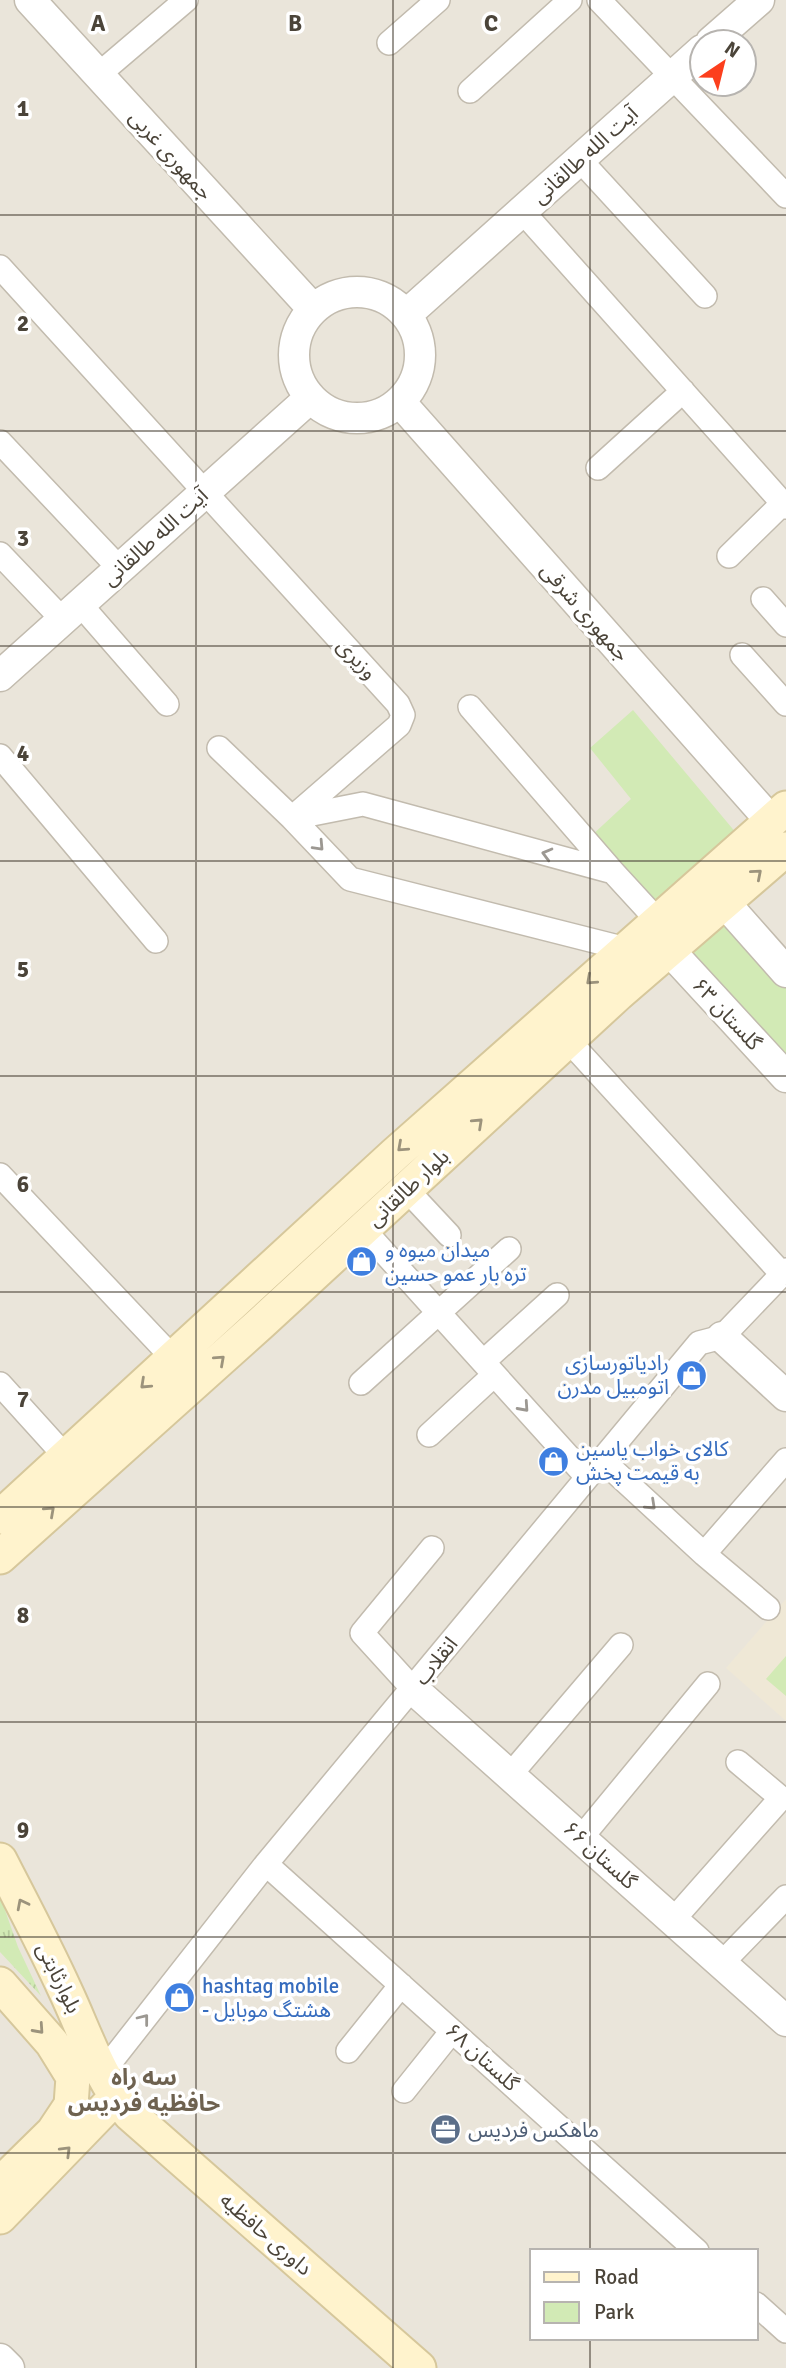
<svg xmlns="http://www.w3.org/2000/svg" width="786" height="2368" viewBox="0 0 786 2368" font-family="Signika,'Noto Sans Arabic',sans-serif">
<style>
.residential{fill:#eae5da;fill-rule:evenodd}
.education{fill:#efe8d6}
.grass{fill:url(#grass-tufts)}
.park{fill:#d2eab5}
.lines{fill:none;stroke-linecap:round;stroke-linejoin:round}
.minor-casing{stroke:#c2bbae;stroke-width:26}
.tertiary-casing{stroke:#c2bbae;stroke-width:33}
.secondary-casing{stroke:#d6c79b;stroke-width:37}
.minor{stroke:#fff;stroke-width:23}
.tertiary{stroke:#fff;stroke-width:30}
.secondary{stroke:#fff3cd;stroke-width:33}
.oneway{stroke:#9c9892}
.oneway2{stroke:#9c937c}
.grid{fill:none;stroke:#4b4439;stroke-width:2;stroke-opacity:0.55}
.labels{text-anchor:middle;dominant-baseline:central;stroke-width:7;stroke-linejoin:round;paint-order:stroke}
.street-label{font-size:21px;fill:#4b4439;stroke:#fff}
.shop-label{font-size:21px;fill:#366cbe;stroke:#fff;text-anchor:start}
.service-label{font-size:21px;fill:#4e5e75;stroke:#fff;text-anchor:start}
.neighbourhood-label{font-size:23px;font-weight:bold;fill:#6e6250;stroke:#fff}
.grid-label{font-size:23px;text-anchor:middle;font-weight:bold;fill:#4b4439;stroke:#fff;stroke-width:7;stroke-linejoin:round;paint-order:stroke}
</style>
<defs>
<pattern id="grass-tufts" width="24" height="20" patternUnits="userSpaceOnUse" patternTransform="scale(1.75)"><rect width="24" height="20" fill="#d2eab5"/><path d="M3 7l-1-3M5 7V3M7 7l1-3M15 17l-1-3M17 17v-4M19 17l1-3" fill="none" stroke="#b6ca9c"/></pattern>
</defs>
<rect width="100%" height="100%" fill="#f6f3ec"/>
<path class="residential" d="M0 0H786V2368H0ZM702 42H744V84H702ZM532 2251H756V2338H532Z"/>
<path class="education" d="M786 1599V1721L726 1668Z"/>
<path class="grass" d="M0 1896 18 1947 41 1996 0 1952Z"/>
<path class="park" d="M633 710 737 834 653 908 590 837 631 799 590 748Z
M724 915 786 988V1063L684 951Z
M786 1656V1696L766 1679Z"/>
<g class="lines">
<defs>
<path id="minor" d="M599 0 786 196
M389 43 438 0
M98 75 186 0
M470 91 570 0
M580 160 705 296
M522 211 786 507
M0 267 398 704 403 715 399 725 292 818 219 748
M0 442 120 569
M598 468 683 391
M0 554 63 620
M729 556 783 503
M763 599 786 625
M80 604 167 704
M742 655 786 704
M470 707 613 872 658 921
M0 756 156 941
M613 872 363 804 292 818 350 879 626 949
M568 1040 782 1274
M0 1175 173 1358
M406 1189 449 1235
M363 1229 587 1477
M483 1362 557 1295
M361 1383 509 1249
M0 1384 66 1457
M429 1435 494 1375
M601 1459 704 1554 768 1608
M704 1554 786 1460
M413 1689 362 1633 432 1548
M510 1775 621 1645
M581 1838 708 1684
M266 1864 697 2251
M673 1920 781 1798 738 1762
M722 1963 786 1897
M348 2051 401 1985
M102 2073 266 1864 699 1343 722 1337 786 1270
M404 2091 452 2031
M756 2304 786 2331"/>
<path id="tertiary" d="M30 0 313 309
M711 42 759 0
M294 355a63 63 0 1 1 126 0a63 63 0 1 1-126 0Z
M406 315 702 50
M400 402 771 821
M0 676 310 398
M724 902 786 972
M669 950 786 1077
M722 1337 786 1396
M413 1689 786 2021
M0 2359 9 2368"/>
<path id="secondary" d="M0 1517 395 1154 786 808
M0 1557 261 1323 618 994 786 849
M0 1860C22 1903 45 1946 65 1990 85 2032 99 2079 130 2114L419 2368
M0 1984 52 2043 73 2077 71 2105 53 2132 0 2184
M0 2217 116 2097"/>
</defs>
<use href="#minor" class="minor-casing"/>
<use href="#tertiary" class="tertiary-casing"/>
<use href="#secondary" class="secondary-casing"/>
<use href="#minor" class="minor"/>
<use href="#tertiary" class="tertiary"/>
<use href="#secondary" class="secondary"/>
</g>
<defs><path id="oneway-chevron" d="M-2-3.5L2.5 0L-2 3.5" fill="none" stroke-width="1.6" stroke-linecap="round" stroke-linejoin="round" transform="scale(1.75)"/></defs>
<g class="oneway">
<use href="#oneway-chevron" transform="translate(319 846) rotate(47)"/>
<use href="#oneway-chevron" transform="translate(547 854) rotate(-165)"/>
<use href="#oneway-chevron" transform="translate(524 1407) rotate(48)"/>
<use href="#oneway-chevron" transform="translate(651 1505) rotate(43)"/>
<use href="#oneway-chevron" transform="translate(144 2019) rotate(-52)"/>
</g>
<g class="oneway2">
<use href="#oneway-chevron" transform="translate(757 874) rotate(-41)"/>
<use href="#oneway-chevron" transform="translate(591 980) rotate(138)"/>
<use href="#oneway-chevron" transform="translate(478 1123) rotate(-43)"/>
<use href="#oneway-chevron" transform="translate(402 1147) rotate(138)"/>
<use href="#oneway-chevron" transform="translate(220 1360) rotate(-42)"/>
<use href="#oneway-chevron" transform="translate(145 1384) rotate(137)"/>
<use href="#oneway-chevron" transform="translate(50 1511) rotate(-42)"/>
<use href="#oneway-chevron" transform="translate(22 1904) rotate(-117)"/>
<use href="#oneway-chevron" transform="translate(39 2029) rotate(48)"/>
<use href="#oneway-chevron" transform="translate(66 2151) rotate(-45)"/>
</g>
<path class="grid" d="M196 0V2368M393 0V2368M590 0V2251M0 215H786M0 431H786M0 646H786M0 861H786M0 1076H786M0 1292H786M0 1507H786M0 1722H786M0 1937H786M0 2153H786M590 2338V2368"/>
<defs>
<symbol id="shop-disc" viewBox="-11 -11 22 22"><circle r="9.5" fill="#3f7fe0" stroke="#fff"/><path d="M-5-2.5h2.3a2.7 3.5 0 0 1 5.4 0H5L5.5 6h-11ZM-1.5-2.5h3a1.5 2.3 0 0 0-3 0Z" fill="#fff"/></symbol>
<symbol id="office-disc" viewBox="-11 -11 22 22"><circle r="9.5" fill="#5c6f8a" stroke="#fff"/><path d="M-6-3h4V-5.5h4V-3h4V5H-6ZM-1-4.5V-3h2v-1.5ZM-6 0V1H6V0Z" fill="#fff"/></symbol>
</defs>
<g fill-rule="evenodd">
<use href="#shop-disc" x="344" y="1244" width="35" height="35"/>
<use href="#shop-disc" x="674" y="1358" width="35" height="35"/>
<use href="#shop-disc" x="536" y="1444" width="35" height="35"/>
<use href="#shop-disc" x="162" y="1980" width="35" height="35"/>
<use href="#office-disc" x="428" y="2112" width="35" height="35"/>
</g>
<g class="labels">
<g class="street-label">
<text transform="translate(171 155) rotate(48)">جمهوری غربی</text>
<text transform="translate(585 155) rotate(-42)">آیت الله طالقانی</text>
<text transform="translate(155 537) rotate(-42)">آیت الله طالقانی</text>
<text transform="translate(585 612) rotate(49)">جمهوری شرقی</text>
<text transform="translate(357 659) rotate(47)">وزیری</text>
<text transform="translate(727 1014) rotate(47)">گلستان ۶۳</text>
<text transform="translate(408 1188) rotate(-43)">بلوار طالقانی</text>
<text transform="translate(436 1661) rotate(-51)">انقلاب</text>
<text transform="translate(600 1855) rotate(42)">گلستان ۶۶</text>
<text transform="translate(59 1978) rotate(64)">بلوارثابتی</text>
<text transform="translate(482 2057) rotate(42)">گلستان ۶۸</text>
<text transform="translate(266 2234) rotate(41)">داوری حافظیه</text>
</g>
<g class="shop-label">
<text x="385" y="1250">میدان میوه و<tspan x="385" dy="24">تره بار عمو حسین</tspan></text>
<text x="669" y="1363" text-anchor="end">رادیاتورسازی<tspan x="669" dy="24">اتومبیل مدرن</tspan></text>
<text x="576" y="1449">کالای خواب یاسین<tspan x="576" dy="24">به قیمت پخش</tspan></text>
<text x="202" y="1986">hashtag mobile<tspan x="202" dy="24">- هشتگ موبایل</tspan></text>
</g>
<g class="service-label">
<text x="468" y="2130">ماهکس فردیس</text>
</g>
<g class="neighbourhood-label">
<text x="144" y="2077">سه راه<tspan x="144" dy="26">حافظیه فردیس</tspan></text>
</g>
</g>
<g class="grid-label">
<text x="98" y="31">A</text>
<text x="295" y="31">B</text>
<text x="491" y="31">C</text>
<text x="23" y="116">1</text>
<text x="23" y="331">2</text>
<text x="23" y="546">3</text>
<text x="23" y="761">4</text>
<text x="23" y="977">5</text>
<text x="23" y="1192">6</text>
<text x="23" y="1407">7</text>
<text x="23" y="1623">8</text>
<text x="23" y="1838">9</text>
</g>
<rect x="530" y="2249" width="228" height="91" fill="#ffffff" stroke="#b7b4b0" stroke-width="2"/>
<rect x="544" y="2272" width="35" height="10" fill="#fff3cd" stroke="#b7b4b0" stroke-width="2"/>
<text x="594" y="2284" font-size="21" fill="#4b4439">Road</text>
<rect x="544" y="2302" width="35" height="21" fill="#d2eab5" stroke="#b7b4b0" stroke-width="2"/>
<text x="594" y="2319" font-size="21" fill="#4b4439">Park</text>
<g transform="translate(723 63) rotate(35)"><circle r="33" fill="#ffffff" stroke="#b7b4b0" stroke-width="2"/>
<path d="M0-5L12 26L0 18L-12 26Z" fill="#fc3f1d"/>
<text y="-10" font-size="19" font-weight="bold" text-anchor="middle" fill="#4b4439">N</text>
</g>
</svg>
